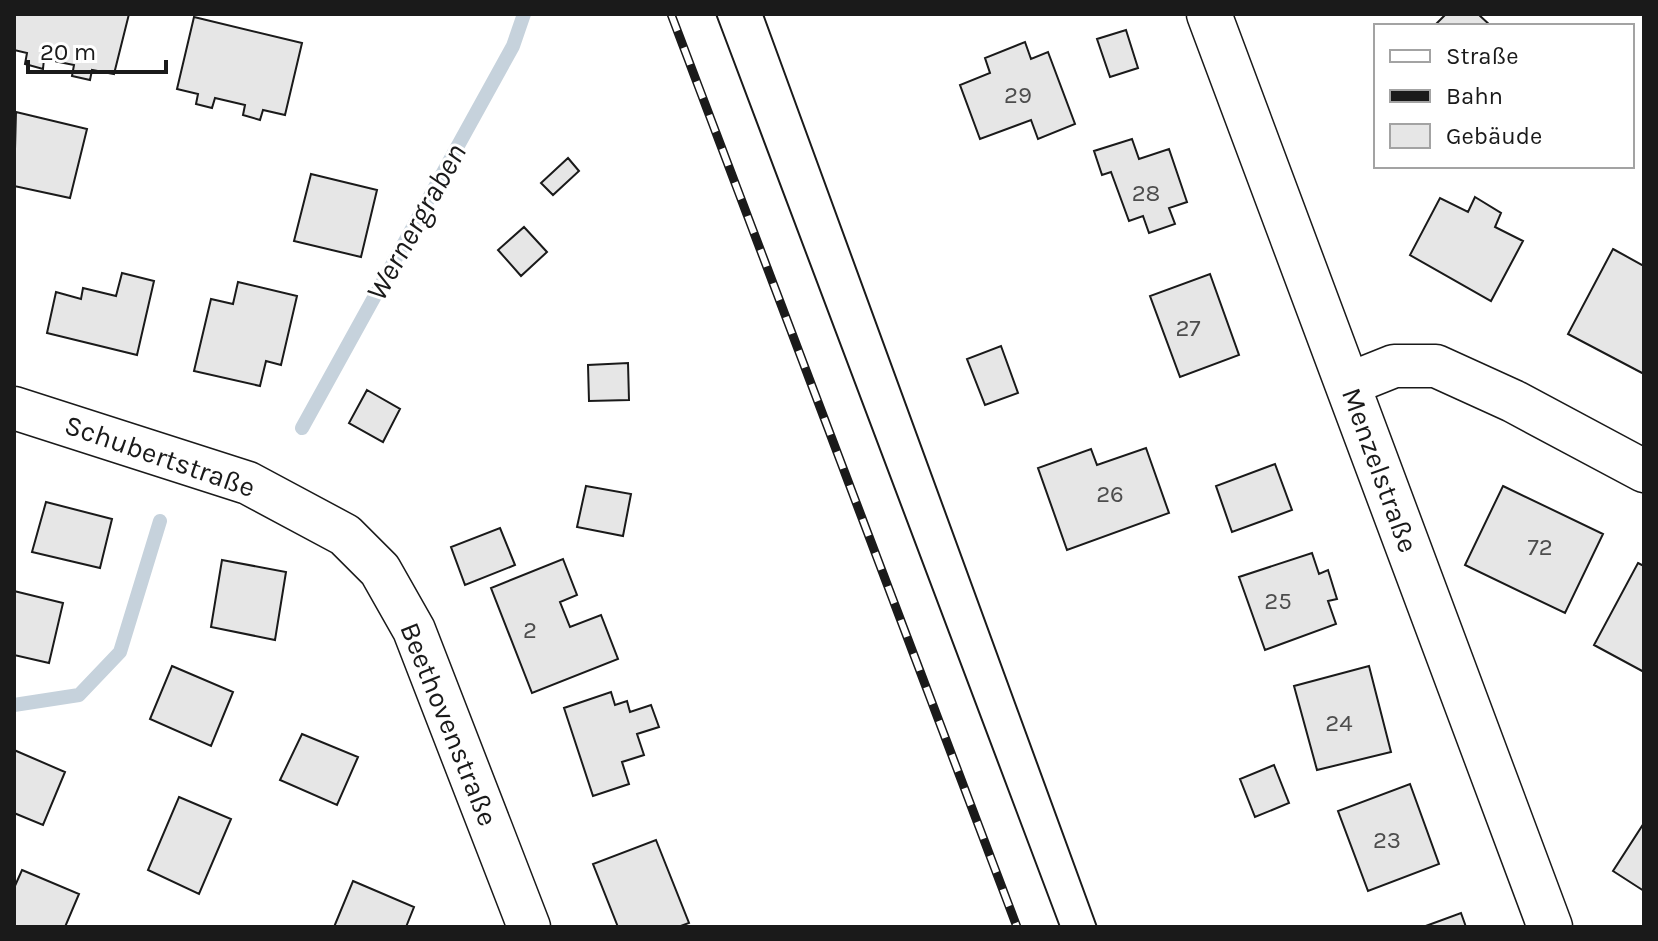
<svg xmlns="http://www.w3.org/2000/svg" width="1658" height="941" viewBox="0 0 1658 941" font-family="Karla,sans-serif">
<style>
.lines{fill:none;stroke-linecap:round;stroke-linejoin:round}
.stream{stroke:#c6d2dc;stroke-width:14}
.building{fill:#e6e6e6;stroke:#1a1a1a;stroke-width:2}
.street-casing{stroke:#1a1a1a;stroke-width:45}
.secondary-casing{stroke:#1a1a1a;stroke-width:47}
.street{stroke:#fff;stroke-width:42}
.secondary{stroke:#fff;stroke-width:44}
.tram{stroke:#1a1a1a;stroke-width:2}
.rail-casing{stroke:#1a1a1a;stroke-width:9}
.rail{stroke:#fff;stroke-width:6;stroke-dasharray:18;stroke-linecap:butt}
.labels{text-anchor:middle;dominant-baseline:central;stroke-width:6;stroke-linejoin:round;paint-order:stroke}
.number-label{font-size:24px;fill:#4d4d4d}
.street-label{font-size:28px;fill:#1a1a1a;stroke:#fff}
.water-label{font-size:30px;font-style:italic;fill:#1a1a1a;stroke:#fff}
</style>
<rect width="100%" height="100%" fill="#fff"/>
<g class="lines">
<path class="stream" d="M302 428 513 46 524 14
M14 705 79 695 120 652 160 521"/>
</g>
<path class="building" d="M14 14H129L114 74 92 70 90 80 72 76 74 65 44 59 43 69 25 64 27 53 14 50Z
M1446 14H1478L1491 26H1440L1437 23Z
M194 17 302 43 285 115 263 110 260 120 243 115 245 105 215 98 212 108 196 104 198 94 177 89Z
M1126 30 1138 68 1110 77 1097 39Z
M1025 42 1031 59 1048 52 1075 124 1038 139 1031 120 980 139 960 85 990 73 985 58Z
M16 112 87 129 70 198 14 186Z
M1132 139 1139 159 1169 149 1187 202 1169 208 1175 224 1149 233 1143 216 1129 221 1111 172 1102 175 1094 151Z
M568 158 579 171 553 195 541 183Z
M311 174 377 190 361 257 294 241Z
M1475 197 1501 213 1495 227 1523 241 1491 301 1410 255 1440 198 1468 212Z
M524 227 547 252 521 276 498 250Z
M1613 249 1644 266V374L1568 334Z
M122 273 154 281 137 355 47 333 56 292 81 299 83 288 116 296Z
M1210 274 1239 355 1180 377 1150 296Z
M238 282 297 296 281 365 266 361 260 386 194 371 211 299 233 304Z
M1001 346 1018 393 985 405 967 359Z
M628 363 629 400 589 401 588 365Z
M367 390 400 409 383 442 349 423Z
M1146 448 1169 513 1067 550 1038 468 1091 449 1097 465Z
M1275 464 1292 510 1232 532 1216 486Z
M586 486 631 494 623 536 577 527Z
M1503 486 1603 534 1565 613 1465 565Z
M46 502 112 519 100 568 32 552Z
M500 528 515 565 465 585 451 547Z
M1312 553 1319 574 1328 570 1337 599 1328 601 1336 624 1265 650 1239 577Z
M563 559 577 595 560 602 570 627 601 615 618 659 532 693 491 588Z
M222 560 286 572 275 640 211 627Z
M1638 563 1644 566V672L1594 645Z
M14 591 63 603 49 663 14 655Z
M172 666 233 692 211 746 150 719Z
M1369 666 1391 752 1317 770 1294 686Z
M611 692 615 705 627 701 630 712 651 705 659 727 637 734 644 755 622 762 629 784 593 796 564 708Z
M302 734 358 757 337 805 280 780Z
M14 750 65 772 43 825 14 813Z
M1274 765 1289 803 1255 817 1240 779Z
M1410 784 1439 864 1368 891 1338 811Z
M179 797 231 819 199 894 148 870Z
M1644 823V891L1613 871Z
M656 840 689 923 678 927H618L593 864Z
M22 870 79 894 65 927H14V888Z
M353 881 414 907 406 927H334Z
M1461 913 1466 927H1423Z"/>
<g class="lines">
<defs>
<path id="street" d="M1349 384 1394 366H1436L1513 401 1644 471
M14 408 248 483 345 535 380 570 414 630 529 927"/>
<path id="secondary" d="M1209 14 1550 927"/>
</defs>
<use href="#street" class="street-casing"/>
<use href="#secondary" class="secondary-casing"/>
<use href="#street" class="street"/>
<use href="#secondary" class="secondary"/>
<path class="tram" d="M716 14 1060 927
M763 14 1097 927"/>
<defs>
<path id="rail" d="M671 14 1017 927"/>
</defs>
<use href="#rail" class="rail-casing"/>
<use href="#rail" class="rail"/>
</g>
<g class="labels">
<g class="number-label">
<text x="1018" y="95">29</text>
<text x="1146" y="193">28</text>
<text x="1188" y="328">27</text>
<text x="1110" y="494">26</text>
<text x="1540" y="547">72</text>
<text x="1278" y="601">25</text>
<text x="530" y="630">2</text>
<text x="1339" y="723">24</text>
<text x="1387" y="840">23</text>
</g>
<g class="street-label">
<text transform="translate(160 456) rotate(19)">Schubertstraße</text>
<text transform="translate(1380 470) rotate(70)">Menzelstraße</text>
<text transform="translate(449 724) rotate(68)">Beethovenstraße</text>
</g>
<g class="water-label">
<text transform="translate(416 222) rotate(-61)">Wernergraben</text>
</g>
</g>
<rect width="1658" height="941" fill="none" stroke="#1a1a1a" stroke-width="32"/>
<rect x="1374" y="24" width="260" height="144" fill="#ffffff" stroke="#a3a3a3" stroke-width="2"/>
<rect x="1390" y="50" width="40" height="12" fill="#ffffff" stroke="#a3a3a3" stroke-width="2"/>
<text x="1446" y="64" font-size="24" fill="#1a1a1a">Straße</text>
<rect x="1390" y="90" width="40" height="12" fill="#1a1a1a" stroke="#a3a3a3" stroke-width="2"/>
<text x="1446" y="104" font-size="24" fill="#1a1a1a">Bahn</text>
<rect x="1390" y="124" width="40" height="24" fill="#e6e6e6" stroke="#a3a3a3" stroke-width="2"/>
<text x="1446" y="144" font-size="24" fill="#1a1a1a">Gebäude</text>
<path d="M28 60v12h138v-12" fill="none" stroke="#1a1a1a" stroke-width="4"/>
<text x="40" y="60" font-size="24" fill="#1a1a1a" stroke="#ffffff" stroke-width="6" paint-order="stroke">20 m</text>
</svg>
